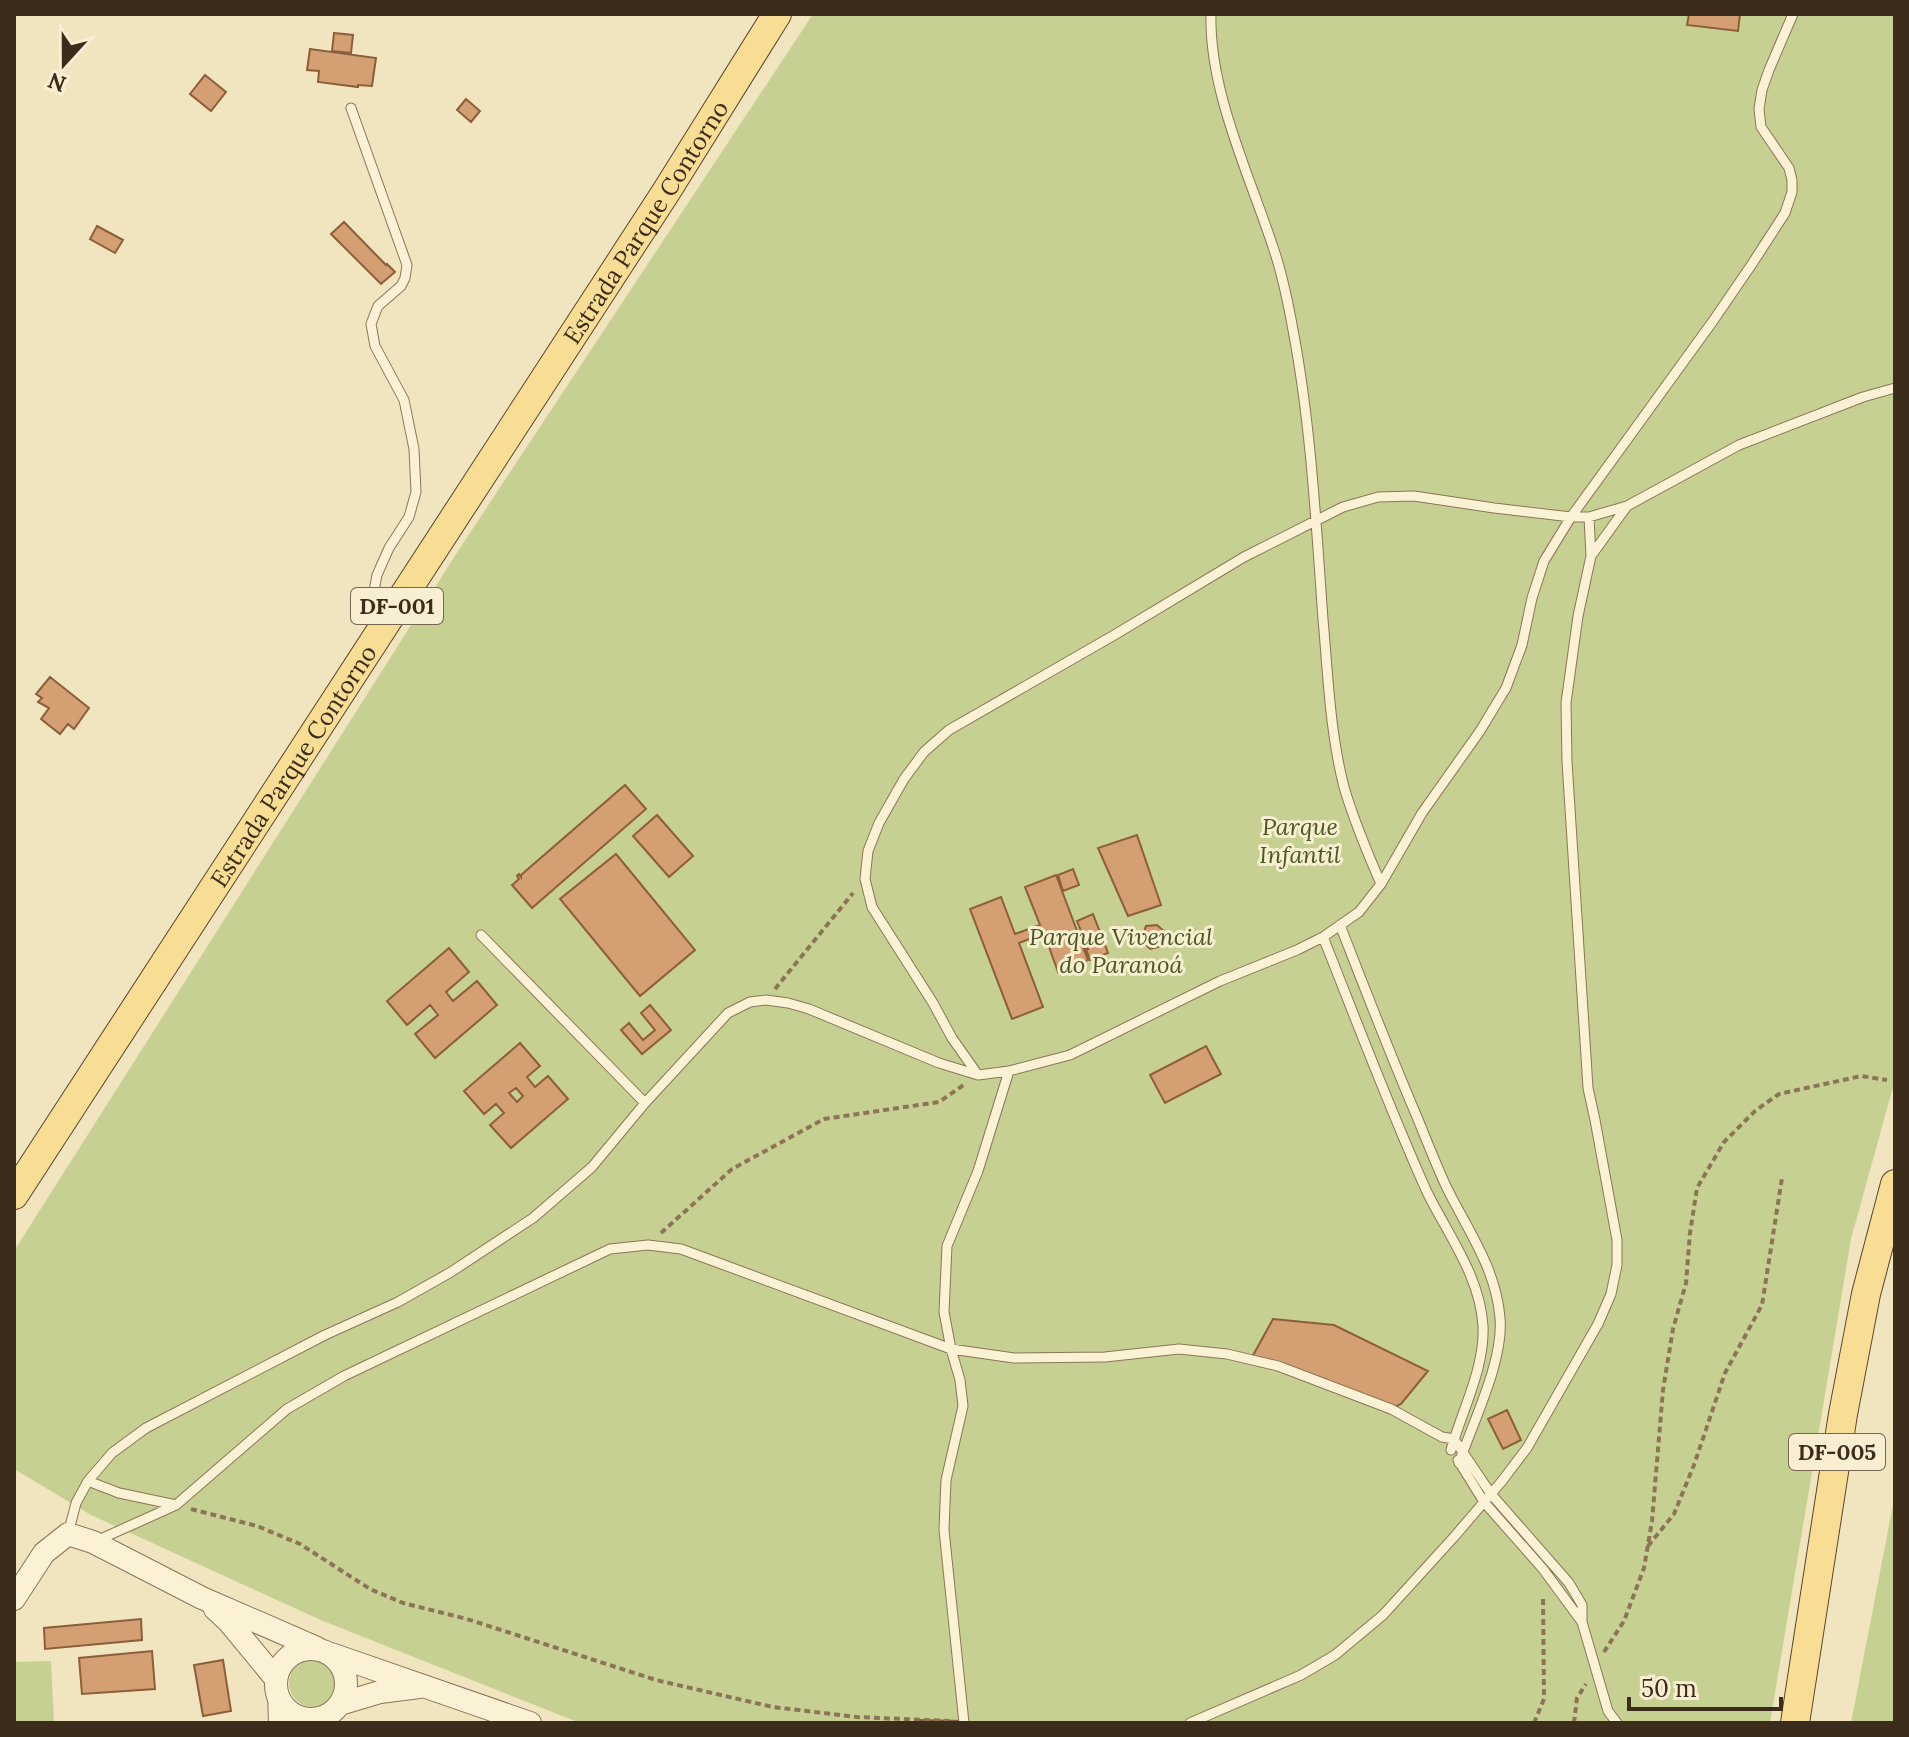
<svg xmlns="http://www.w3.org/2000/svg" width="1909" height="1737" viewBox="0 0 1909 1737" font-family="Lora,serif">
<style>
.green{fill:#c7d093}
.building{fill:#d39f73;stroke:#8d5e3a;stroke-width:2;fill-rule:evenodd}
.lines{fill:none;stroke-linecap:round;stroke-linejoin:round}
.service-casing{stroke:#8c7557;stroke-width:11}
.minor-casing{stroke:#8c7557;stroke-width:20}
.tertiary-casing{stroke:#8c7557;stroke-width:24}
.primary-casing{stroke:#5a432b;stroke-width:30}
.path{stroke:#8c7557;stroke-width:4;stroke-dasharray:6 4;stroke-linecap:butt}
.service{stroke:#fbf1d4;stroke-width:9}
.minor{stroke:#fbf1d4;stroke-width:18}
.tertiary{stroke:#fbf1d4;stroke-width:22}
.primary{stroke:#f8dd95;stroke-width:28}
.labels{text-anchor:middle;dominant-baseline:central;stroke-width:6;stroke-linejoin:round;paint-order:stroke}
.shield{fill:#f8eed1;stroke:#746652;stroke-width:2}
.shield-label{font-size:22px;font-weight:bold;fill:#3b2c1c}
.street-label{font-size:24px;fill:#3b2c1c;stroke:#f8eed1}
.park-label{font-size:24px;font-style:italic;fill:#495921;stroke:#f8eed1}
</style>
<rect width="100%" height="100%" fill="#f1e5c0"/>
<path class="green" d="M813 14H1895V1080L1851 1239 1770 1723H580L323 1621 91 1515 14 1469V1251L458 551Z
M1895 1494V1723H1851Z
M289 1683a24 24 0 1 1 48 0a24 24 0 1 1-48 0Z
M51 1661 54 1723H14V1662Z"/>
<path class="building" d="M1689 14H1740L1738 31 1687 25Z
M334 33 353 35 351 53 332 51Z
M310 49 376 58 372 86 358 85V87L318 82 319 71 307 70Z
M205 75 226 92 211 111 190 94Z
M466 99 480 111 471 122 457 110Z
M344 222 386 265 387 264 395 272 381 284 331 234Z
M97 226 123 240 115 253 90 239Z
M50 677 89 708 74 729 68 724 60 734 41 719 49 708 38 702 42 698 36 694Z
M625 785 646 809 532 908 512 885 519 879 517 876 519 874 521 877V875Z
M657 815 693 856 669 877 633 836Z
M1137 835 1161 905 1128 916 1098 848Z
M616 854 695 950 640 996 560 899Z
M1073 869 1079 885 1063 891 1058 875Z
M1056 875 1088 960 1058 972 1044 933 1019 943 1043 1007 1012 1019 970 909 1001 897 1015 934 1040 925 1025 887Z
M1093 914 1108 953 1090 960 1086 949H1088L1077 921Z
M1157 925 1166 933 1163 946 1150 949 1141 940 1146 926Z
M449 948 469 972 446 992 453 1001 477 981 497 1005 435 1058 415 1034 438 1015 430 1005 407 1025 387 1001Z
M650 1005 671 1030 642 1054 621 1030 629 1023 643 1040 655 1030 641 1013Z
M520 1043 540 1066 527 1077 535 1087 548 1076 568 1099 511 1148 490 1125 504 1113 496 1104 484 1114 464 1091ZM516 1088 523 1096 517 1102 509 1093Z
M1206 1046 1221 1074 1165 1103 1150 1075Z
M1273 1319 1334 1325 1428 1371 1401 1404 1391 1409 1251 1359Z
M1507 1410 1521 1440 1503 1449 1488 1419Z
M141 1619 142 1640 45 1649 44 1628Z
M152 1651 155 1689 82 1694 79 1658Z
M223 1660 231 1711 203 1716 194 1665Z
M915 1720 964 1721V1723H915Z"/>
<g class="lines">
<defs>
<path id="service" d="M1211 14C1209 91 1249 174 1273 247 1282 273 1288 302 1293 330 1311 425 1316 523 1323 619 1328 675 1330 733 1344 787 1354 821 1367 852 1381 884
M351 108 407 265 405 278 401 286 378 306 371 324 375 346 404 400 414 449 416 492 409 517 389 548 377 575 373 596 382 617
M1589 517 1591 556
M1340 925C1365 989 1390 1054 1417 1117 1426 1139 1435 1162 1445 1184 1466 1228 1496 1267 1500 1318 1504 1360 1473 1422 1459 1463
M481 935 645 1103
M1323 937C1357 1022 1389 1108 1427 1192 1448 1235 1480 1276 1483 1326 1485 1368 1462 1410 1451 1450
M978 1075 952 1038 933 1003 872 907 865 879 868 851 879 823 904 779 924 752 949 730 1116 634 1244 557 1343 507 1378 497 1414 496 1494 508 1571 517H1589L1627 506
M1458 1460 1484 1502 1543 1569 1582 1622
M88 1481 119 1493 176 1505 287 1409 344 1376 610 1249 648 1245 681 1249 951 1349 1014 1358 1105 1357 1179 1349 1227 1354 1278 1366 1391 1409 1442 1437 1454 1439 1491 1494 1569 1583 1582 1605V1622L1608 1711 1617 1723
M68 1534 76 1503 88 1481 112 1453 146 1428 325 1335 398 1302 451 1272 533 1218 592 1167 645 1103 728 1013 750 1002 766 1000 788 1003 809 1009 939 1063 978 1075 1009 1071 1070 1055 1220 981 1297 950 1323 937 1359 912 1381 884 1422 813 1480 731 1506 688 1522 645 1532 598 1544 561 1571 517 1713 321 1752 264 1785 213 1792 192V180L1789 168 1761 127 1759 109 1762 90 1769 70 1793 14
M96 1541 174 1506
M964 1723 944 1530 946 1480 963 1406 960 1380 951 1349 944 1312 947 1246 978 1171 1009 1071
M1190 1723 1301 1675 1335 1655 1383 1615 1454 1537 1502 1481 1527 1448 1598 1324 1611 1294 1617 1265V1240L1595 1120 1588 1088 1567 762 1566 703 1578 616 1591 556 1627 506 1739 445 1863 397 1895 388"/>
<path id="minor" d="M277 1693 278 1723
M325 1723 330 1714"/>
<path id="tertiary" d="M14 1599 44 1553 68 1534 93 1542 202 1598 317 1648
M215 1609 229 1622 276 1679
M276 1684a35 35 0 1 1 70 0a35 35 0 1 1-70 0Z
M331 1654 530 1723
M340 1704 380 1692 419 1687"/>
<g id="primary">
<path id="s1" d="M14 1195 666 192 777 14"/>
<path d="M1795 1723 1843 1414 1866 1294 1895 1184"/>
</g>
</defs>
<use href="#service" class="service-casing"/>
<use href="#minor" class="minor-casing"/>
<use href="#tertiary" class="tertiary-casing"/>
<use href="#primary" class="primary-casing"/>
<path class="path" d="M775 989 853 893
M661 1233 732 1169 824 1119 939 1102 965 1084
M191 1509 257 1526 300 1544 370 1589 403 1603 467 1619 656 1680 773 1707 857 1717 949 1721
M1648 1546 1674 1514 1694 1465 1725 1373 1762 1305 1782 1178
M1604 1652 1624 1621 1644 1568 1652 1521 1663 1390 1673 1329 1686 1283 1690 1233 1697 1188 1724 1142 1755 1111 1779 1094 1861 1076 1887 1080
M1534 1723 1544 1699 1543 1595
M1574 1723 1577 1698 1586 1684"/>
<use href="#service" class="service"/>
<use href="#minor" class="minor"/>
<use href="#tertiary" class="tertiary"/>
<use href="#primary" class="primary"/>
</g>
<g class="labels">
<g class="shield">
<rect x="351" y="588" width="92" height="36" rx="6"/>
<rect x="1789" y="1434" width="96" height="36" rx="6"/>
</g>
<g class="shield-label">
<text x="397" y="606">DF-001</text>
<text x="1837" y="1452">DF-005</text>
</g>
<g class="street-label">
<text stroke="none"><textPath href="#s1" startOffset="1160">Estrada Parque Contorno</textPath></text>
<text stroke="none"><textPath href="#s1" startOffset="512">Estrada Parque Contorno</textPath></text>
</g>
<g class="park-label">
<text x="1300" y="826">Parque<tspan x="1300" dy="28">Infantil</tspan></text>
<text x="1121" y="936">Parque Vivencial<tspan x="1121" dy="28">do Paranoá</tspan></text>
</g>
</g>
<rect width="1909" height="1737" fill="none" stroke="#3b2c1c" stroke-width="32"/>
<g transform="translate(64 64) rotate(201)" stroke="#f8eed1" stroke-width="6" paint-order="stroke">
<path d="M0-6L14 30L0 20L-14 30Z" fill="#3b2c1c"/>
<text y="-12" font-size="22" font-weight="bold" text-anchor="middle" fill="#3b2c1c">N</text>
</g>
<path d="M1629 1697v12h152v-12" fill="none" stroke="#3b2c1c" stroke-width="4"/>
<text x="1641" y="1697" font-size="24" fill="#3b2c1c" stroke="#f8eed1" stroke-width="6" paint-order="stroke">50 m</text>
</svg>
